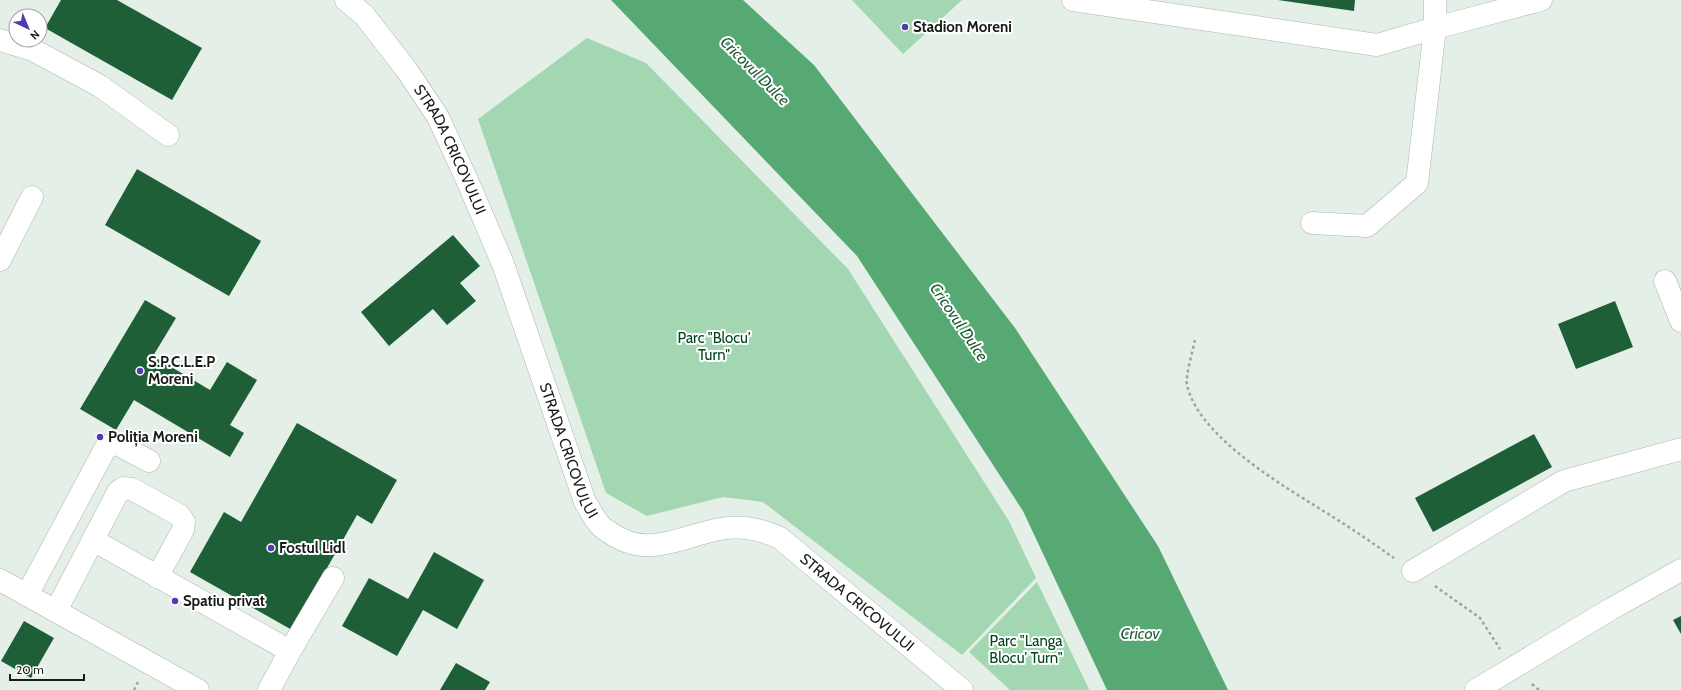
<svg xmlns="http://www.w3.org/2000/svg" width="1681" height="690" viewBox="0 0 1681 690" font-family="Cabin,sans-serif">
<style>
.green{fill:#a2d7b1}
.water{fill:#56a973}
.building{fill:#1e5f38}
.lines{fill:none;stroke-linecap:round;stroke-linejoin:round}
.minor-casing{stroke:#adb6af;stroke-width:23}
.major-casing{stroke:#adb6af;stroke-width:23}
.path{stroke:#9da59f;stroke-width:2.5;stroke-dasharray:3 3;stroke-linecap:butt}
.minor{stroke:#fff;stroke-width:22}
.major{stroke:#fff;stroke-width:22}
.poi-dot{fill:#503bb3;stroke:#fff;stroke-width:1.5}
.labels{text-anchor:middle;dominant-baseline:central;stroke-width:4;stroke-linejoin:round;paint-order:stroke}
.poi-label{font-size:15px;font-weight:bold;fill:#181c19;stroke:#fff;text-anchor:start}
.street-label{font-size:15px;fill:#181c19;stroke:#fff}
.park-label{font-size:15px;fill:#004421;stroke:#fff}
.water-label{font-size:16px;font-style:italic;fill:#215c38;stroke:#fff}
</style>
<rect width="100%" height="100%" fill="#e4efe7"/>
<path class="green" d="M852 0H962L903 54Z
M587 38 646 63 848 269 1009 521 1036 578 962 655 763 502 723 497 647 516 606 493 478 119Z
M1037 582 1089 689 1088 690H1010L969 652Z"/>
<path class="water" d="M611 0H743L814 65 1015 328 1158 546 1228 690H1107L1023 511 857 256Z"/>
<path class="building" d="M61 0H117L202 48 172 100 45 28Z
M1278 0H1355L1354 11Z
M137 169 261 241 229 296 105 225Z
M453 235 480 266 460 283 476 301 447 325 433 309 389 346 361 312Z
M145 300 176 318 153 356 210 390 227 362 257 380 230 425 244 433 230 457 134 400 116 430 80 409Z
M1615 301 1633 347 1576 369 1558 324Z
M297 423 397 480 372 524 357 515 292 630 190 572 224 512 241 522Z
M1534 434 1552 467 1433 532 1415 498Z
M434 552 484 580 457 629 423 610 397 656 342 626 369 578 408 599Z
M1681 616V634L1673 620Z
M24 621 54 638 31 678 1 661Z
M456 663 490 682 485 690H440Z"/>
<g class="lines">
<defs>
<g id="minor">
<path id="s1" d="M346 0 364 15 406 69 438 117 467 180 503 264 585 502C590 509 594 519 600 525 602 528 606 530 609 532 647 560 681 536 720 529 741 525 761 529 780 538L962 690"/>
<path d="M1073 0 1377 45 1435 28 1541 0"/>
<path d="M0 40 33 50 100 86 168 135"/>
<path d="M1312 223 1367 226 1417 183 1435 28V0"/>
<path d="M0 260 32 197"/>
<path d="M1665 281 1681 321"/>
<path d="M93 540 290 651"/>
<path d="M1413 571 1564 481 1681 449"/>
<path d="M27 595 105 449 112 444 119 445 149 461"/>
<path d="M56 611 118 492 123 488 132 489 179 515 184 522 183 530 157 577"/>
<path d="M269 690 290 651 333 578"/>
</g>
<path id="major" d="M0 580 198 690
M1476 690 1611 609 1681 570"/>
</defs>
<use href="#minor" class="minor-casing"/>
<use href="#major" class="major-casing"/>
<path class="path" d="M1195 340C1193 350 1185 377 1187 385 1199 439 1289 489 1333 517 1354 530 1374 544 1394 558
M1435 586 1480 618 1500 649
M1532 684 1539 690
M134 690 138 682"/>
<use href="#minor" class="minor"/>
<use href="#major" class="major"/>
</g>
<g class="poi-dot">
<circle cx="905" cy="27" r="4"/>
<circle cx="140" cy="371" r="4"/>
<circle cx="100" cy="437" r="4"/>
<circle cx="271" cy="548" r="4"/>
<circle cx="175" cy="601" r="4"/>
</g>
<g class="labels">
<g class="poi-label">
<text x="913" y="27">Stadion Moreni</text>
<text x="148" y="362">S.P.C.L.E.P<tspan x="148" dy="17">Moreni</tspan></text>
<text x="108" y="437">Poliția Moreni</text>
<text x="279" y="548">Fostul Lidl</text>
<text x="183" y="601">Spatiu privat</text>
</g>
<g class="street-label">
<text stroke="none"><textPath href="#s1" startOffset="184">STRADA CRICOVULUI</textPath></text>
<text stroke="none"><textPath href="#s1" startOffset="508">STRADA CRICOVULUI</textPath></text>
<text stroke="none"><textPath href="#s1" startOffset="879">STRADA CRICOVULUI</textPath></text>
</g>
<g class="park-label">
<text x="714" y="338">Parc "Blocu'<tspan x="714" dy="17">Turn"</tspan></text>
<text x="1026" y="641">Parc "Langa<tspan x="1026" dy="17">Blocu' Turn"</tspan></text>
</g>
<g class="water-label">
<text transform="translate(755 71) rotate(45)">Cricovul Dulce</text>
<text transform="translate(959 322) rotate(56)">Cricovul Dulce</text>
<text x="1140" y="633">Cricov</text>
</g>
</g>
<g transform="translate(28 28) rotate(136)"><circle r="19" fill="#ffffff" stroke="#a3a4a3"/>
<path d="M0-3L7 15L0 10L-7 15Z" fill="#503bb3"/>
<text y="-6" font-size="11" font-weight="bold" text-anchor="middle" fill="#181c19">N</text>
</g>
<path d="M10 674v6h74v-6" fill="none" stroke="#181c19" stroke-width="2"/>
<text x="16" y="674" font-size="12" fill="#181c19" stroke="#ffffff" stroke-width="3" paint-order="stroke">20 m</text>
</svg>
